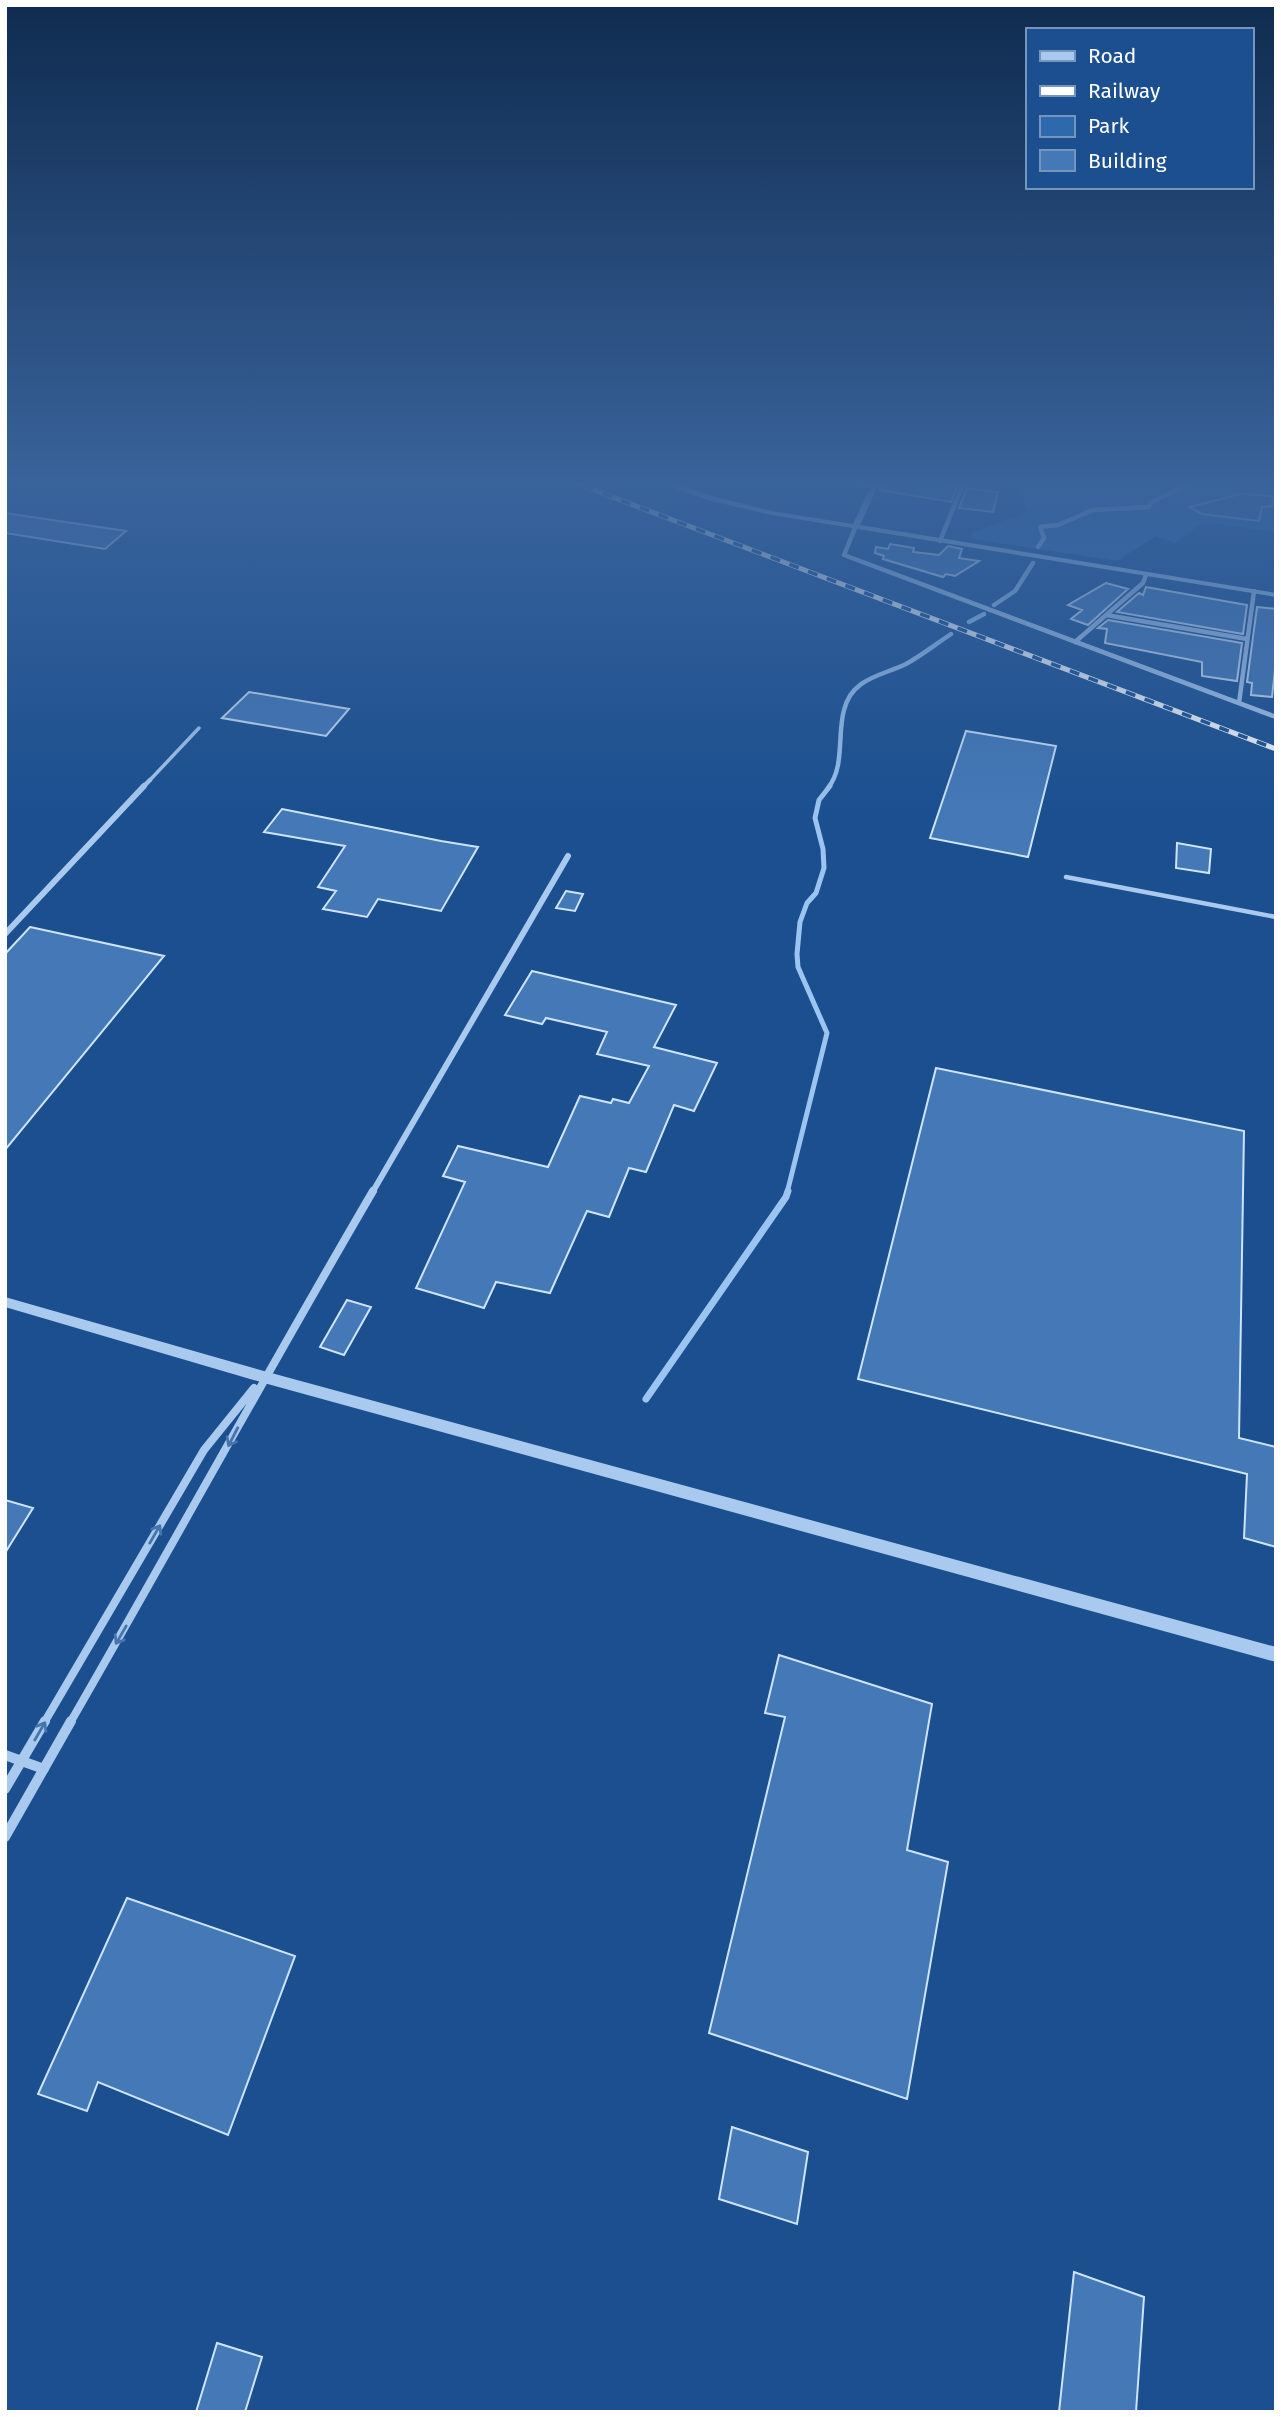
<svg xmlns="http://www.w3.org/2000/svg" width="1281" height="2417" viewBox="0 0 1281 2417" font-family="'Fira Sans',sans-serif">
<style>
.green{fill:#2e69ad}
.water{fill:#3c6290;stroke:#9cc4f0;stroke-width:2}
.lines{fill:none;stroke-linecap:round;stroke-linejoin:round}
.stream-far2{stroke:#9cc4f0;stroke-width:4.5}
.stream-far1{stroke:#9cc4f0;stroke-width:5}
.stream{stroke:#9cc4f0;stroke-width:7}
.building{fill:#4478b7;stroke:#cfe3fa;stroke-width:2}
.service-far1{stroke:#a9c9ee;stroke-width:3.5}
.service{stroke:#a9c9ee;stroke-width:4.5}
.minor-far3{stroke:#a9c9ee;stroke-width:4.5}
.minor-far2{stroke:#a9c9ee;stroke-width:6}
.minor-far1{stroke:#a9c9ee;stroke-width:8}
.minor{stroke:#a9c9ee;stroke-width:10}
.tertiary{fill:#a9c9ee;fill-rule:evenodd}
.rail-casing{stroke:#fff;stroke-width:5}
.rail{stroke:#1b4f8f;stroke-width:3.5;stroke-dasharray:10;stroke-linecap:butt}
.oneway{stroke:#4674ac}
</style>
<rect width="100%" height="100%" fill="#1b4f8f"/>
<path class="green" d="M1027 479H1276V532L1204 522 1175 543 1156 536 1117 561 971 539V533L1027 512 1019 486Z"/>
<path class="water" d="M1241 494 1273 496 1272 506 1262 507 1259 521 1202 514 1189 507Z"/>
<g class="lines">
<path class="stream-far2" d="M1038 547 1044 538 1040 527 1058 525 1093 510 1149 507 1150 503 1198 479
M994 605 1015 591 1033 563
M969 622 984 614
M828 788C845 767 837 735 844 710 852 678 881 676 906 664 921 656 936 644 951 634"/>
<path class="stream-far1" d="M787 1193 827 1033 798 967 797 954 800 922 807 903 816 893 824 868 823 849 815 818 819 800 830 786"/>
<path class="stream" d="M646 1399 786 1197 788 1191"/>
</g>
<path class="building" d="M884 479H936L949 480 947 485 957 487 951 502 879 490Z
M967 488 998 492 993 512 959 508Z
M5 513 126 531 105 549 5 533Z
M890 544 914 548 913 552 939 555 948 546 962 549 959 558 979 561 955 576 946 574 943 577 883 559 884 556 875 553 876 547 888 549Z
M1106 583 1128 589 1088 625 1071 619 1082 610 1068 605Z
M1146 587 1247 605 1243 634 1117 612 1139 593 1143 595Z
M1257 607 1276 609V661L1272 697 1251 695 1252 683 1247 682Z
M1108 620 1242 643 1237 681 1202 676V662L1105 643 1107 629 1098 628Z
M249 692 349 709 326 736 222 718Z
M966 731 1056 746 1028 857 930 838Z
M282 809 441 841 478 847 441 911 378 899 367 917 323 909 336 891 318 887 345 846 264 832Z
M1177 843 1211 849 1209 873 1176 868Z
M566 891 583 894 575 911 556 908Z
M30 927 164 956 5 1150V954Z
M532 971 676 1005 654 1047 717 1063 694 1111 674 1105 646 1172 629 1168 609 1217 587 1211 550 1293 496 1282 484 1308 416 1288 465 1182 443 1176 458 1146 548 1167 580 1096 611 1103 613 1099 629 1103 649 1066 597 1054 607 1032 546 1018 542 1024 505 1015Z
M936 1068 1244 1131 1239 1438 1276 1447V1547L1244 1538 1247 1474 858 1379Z
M347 1300 371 1307 344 1355 320 1347Z
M5 1500 33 1508 5 1553Z
M779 1655 932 1704 907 1850 948 1862 907 2099 709 2033 785 1717 765 1713Z
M127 1898 295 1956 228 2135 98 2082 87 2111 38 2094Z
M732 2127 808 2152 797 2224 719 2199Z
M1074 2272 1144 2297 1136 2412H1059Z
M217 2343 262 2357 245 2412H196Z"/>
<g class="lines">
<path class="service-far1" d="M150 780 199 728"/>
<path class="service" d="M1066 877 1276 917"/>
<path class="minor-far3" d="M830 479 874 486
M855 528 844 555 1276 717
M940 541 965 479
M1106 615 1247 639
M1075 642 1143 583 1146 575
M1239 703 1254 591
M142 788 150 780"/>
<path class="minor-far2" d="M5 934 144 786
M372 1193 568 856"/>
<path class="minor-far1" d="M44 1723 204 1450 254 1388
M70 1723C172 1546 270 1367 373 1191"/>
<path class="minor" d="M5 1755 44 1769
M5 1789 45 1721
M5 1837 71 1721"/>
<path class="tertiary" d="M650 479H660L712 496 772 511 853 524 874 479H881L860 525 1276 593V597L772 515 707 500Z
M5 1297 264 1371 1276 1647V1662L264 1383 5 1307Z"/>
<defs>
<path id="rail" d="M565 479 1276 749"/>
</defs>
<use href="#rail" class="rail-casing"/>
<use href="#rail" class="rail"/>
</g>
<defs><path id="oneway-shaft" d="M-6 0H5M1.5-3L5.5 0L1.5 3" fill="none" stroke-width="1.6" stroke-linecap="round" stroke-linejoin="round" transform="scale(1.75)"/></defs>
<g class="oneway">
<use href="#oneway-shaft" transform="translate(233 1437) rotate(117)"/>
<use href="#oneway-shaft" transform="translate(155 1534) rotate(-60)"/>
<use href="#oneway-shaft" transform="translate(121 1635) rotate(120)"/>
<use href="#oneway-shaft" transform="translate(40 1731) rotate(-60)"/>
</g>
<linearGradient id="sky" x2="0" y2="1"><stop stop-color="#0f2b4f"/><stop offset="0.59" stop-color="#39639b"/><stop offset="1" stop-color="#39639b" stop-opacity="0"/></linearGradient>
<rect width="1281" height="817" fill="url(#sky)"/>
<rect width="1281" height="2417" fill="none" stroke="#ffffff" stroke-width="14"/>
<rect x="1026" y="28" width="228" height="161" fill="#1b4f8f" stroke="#7695bc" stroke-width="2"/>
<rect x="1040" y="51" width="35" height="10" fill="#a9c9ee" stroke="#7695bc" stroke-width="2"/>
<text x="1088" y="63" font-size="21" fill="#ffffff">Road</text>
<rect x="1040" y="86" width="35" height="10" fill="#ffffff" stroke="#7695bc" stroke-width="2"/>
<text x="1088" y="98" font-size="21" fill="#ffffff">Railway</text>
<rect x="1040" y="116" width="35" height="21" fill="#2e69ad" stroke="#7695bc" stroke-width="2"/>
<text x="1088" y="133" font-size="21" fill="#ffffff">Park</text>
<rect x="1040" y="150" width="35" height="21" fill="#4478b7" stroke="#7695bc" stroke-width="2"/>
<text x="1088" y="168" font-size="21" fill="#ffffff">Building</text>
</svg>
